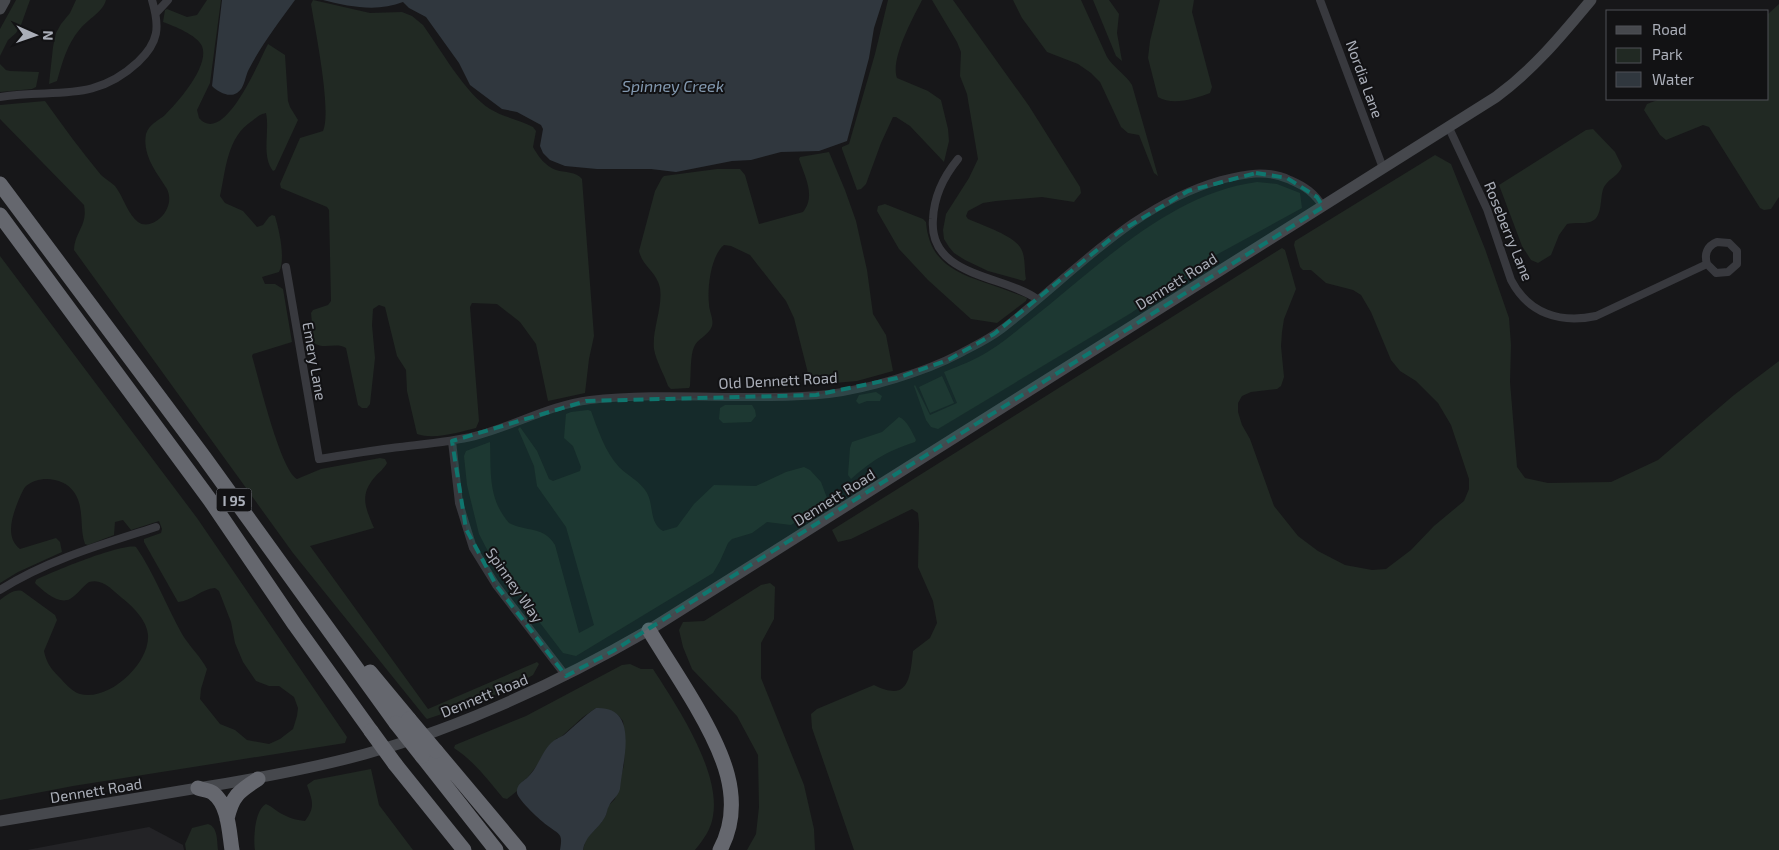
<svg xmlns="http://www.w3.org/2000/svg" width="1779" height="850" viewBox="0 0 1779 850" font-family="'Exo 2',sans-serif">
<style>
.built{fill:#232326}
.green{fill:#212923}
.water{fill:#30373e}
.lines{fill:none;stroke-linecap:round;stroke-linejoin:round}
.street{stroke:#38393e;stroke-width:8}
.secondary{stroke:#46484d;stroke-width:11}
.highway{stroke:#65676e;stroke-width:15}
.highway-bridge{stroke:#65676e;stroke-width:15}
.marked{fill:#0f766e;fill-opacity:0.2;stroke:#0f766e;stroke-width:4;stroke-dasharray:10 6;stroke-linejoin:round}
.labels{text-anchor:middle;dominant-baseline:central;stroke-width:4;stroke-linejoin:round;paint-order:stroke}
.shield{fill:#121214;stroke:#7c7f87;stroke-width:1}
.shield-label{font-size:14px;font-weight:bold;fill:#aaaeb8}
.street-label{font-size:15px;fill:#aaaeb8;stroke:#121214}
.water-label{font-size:16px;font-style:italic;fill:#8399b0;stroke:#121214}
</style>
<rect width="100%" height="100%" fill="#171719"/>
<path class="built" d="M149 827 183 845 184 850H27Z"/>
<path class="green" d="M16 0H30L21 25 16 33 8 40 0 56V29Z
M76 0H106C103 12 88 19 80 29 67 44 62 63 57 81L49 84 53 47 56 33 61 24 70 13Z
M207 0H221L210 83 197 110 199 118C224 147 259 61 268 44L285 55 288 101 290 107 298 120 275 170 273 171C261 156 270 131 266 113 260 114 257 117 252 121 227 137 226 169 220 196L225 203 243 211 257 227 263 225 269 217 272 215 275 216C279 230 286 259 279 272L262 277 265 284H275L283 289 292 342 253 354 252 356C259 379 280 469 297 479L321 469 380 458 385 459 387 463C383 470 379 472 374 478 359 496 366 509 374 528L310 546 428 709 537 662 539 664 533 675 507 690 472 704 427 719 425 717 293 553 74 250C75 231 88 226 84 205L0 119V105L45 101C63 126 81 151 101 175 105 179 111 182 115 186 123 196 128 215 138 222 151 232 177 210 167 189 156 172 142 155 146 134 149 124 158 121 165 115 178 102 210 66 202 46 197 35 174 26 163 22L165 10 167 9 187 17 197 15Z
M313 0 370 13 402 12 412 16 423 25C441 50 465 93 490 109 503 117 520 120 533 127L536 131 533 147C538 156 545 166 556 170 565 173 576 171 582 179L594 336 589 359 585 393 548 401 536 344 520 322 497 304 472 303 470 307 479 421 476 428C459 432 435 440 417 434L407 391 406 370 397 356 385 307 379 305 373 309 372 325 375 358 370 404 367 408H362L358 405 346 348C336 342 324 350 314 343L311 313 313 310 328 305 331 301 329 210 327 207 281 188 280 184 300 138 323 131C332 112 315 29 311 4Z
M888 0H922C913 18 890 59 897 78L928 91 941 100 948 129 949 141 944 162 910 126 896 117H893L881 143 866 184 861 189 857 190 842 149V147L849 144 875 54Z
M932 0H953L1029 106 1080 187 1081 193 1074 202 1042 197 996 201 983 203 968 211 966 216 968 219C982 225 1012 235 1020 247 1026 255 1024 270 1026 279L1024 281 988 271 965 260 954 253 949 247 944 239 943 230 946 214 969 178 978 159 967 94 960 76 961 52 957 42Z
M1013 0H1081L1107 57C1114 68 1125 74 1132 85L1158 176 1154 173 1139 135 1128 133 1121 127 1100 82 1091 73 1078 64 1047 52 1022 18Z
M1093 0H1109L1119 14 1117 33 1122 61 1116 56Z
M1160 0H1194L1192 12 1212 87 1210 93C1194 99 1173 106 1158 97L1148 58 1150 41Z
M1779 4V197L1771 209 1764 210 1760 208 1709 127 1703 125 1666 140 1660 135 1644 110 1647 104 1660 99H1768V14Z
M0 64 6 70 10 71 39 72 36 87 32 89 0 92Z
M1593 129 1615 152 1622 166C1619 176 1609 178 1604 187 1599 197 1604 218 1590 222 1583 224 1575 222 1567 224L1559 235 1551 255 1538 263 1531 260 1522 246 1499 185 1586 130Z
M829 152 845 190 856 221 867 270 873 314 886 335 893 371 857 381 811 385 794 318 786 301 750 255 731 246 724 245C711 255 707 288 709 304 709 311 714 319 712 326 709 335 697 339 694 347 690 356 691 375 690 386L689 388 671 389 668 386C664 374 656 361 654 349 652 329 663 308 660 288 657 272 642 266 639 251L655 191 662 178 664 176 717 169H740L745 175 759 224 803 212C816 196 805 177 799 159L800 157Z
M1435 155 1451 164 1485 249 1509 318 1511 345 1510 382 1517 467 1525 478 1548 483 1611 482 1658 460 1734 395 1779 361V850H854L812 728 811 714 817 709 874 685C908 702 910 680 913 651L930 638 937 623 933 601 918 567 919 524 918 513 912 509 851 539 838 542 832 530 1282 248 1285 250 1296 289 1284 319 1282 332 1281 346 1284 377 1281 386 1277 389 1251 392 1242 396 1238 403V412L1242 425 1250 439 1274 506 1298 536 1318 551 1345 565 1372 570 1386 569 1411 550 1434 526 1464 501 1469 489V479L1451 425 1438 403 1416 381 1400 371 1391 360 1371 312 1361 295 1353 290 1326 283 1311 270H1303L1300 267 1294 245 1295 241Z
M1257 182 1277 184 1300 193 1302 208 1216 255 1131 313 938 429 931 427 926 420 914 386 915 385 930 415 957 403 944 372C959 366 975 360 989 351 1003 343 1016 331 1029 321 1097 268 1168 194 1257 182Z
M885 204 923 219 926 222C929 259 951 271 983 282 998 287 1012 292 1027 298L1026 301 997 323 971 319 928 280 899 249 877 211 878 206Z
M0 256 197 518 347 737 345 743 73 786 0 800V600C7 595 14 589 22 591L55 615 57 620 44 651C46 662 51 669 59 677 65 683 72 692 80 694 109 702 150 663 148 635 147 620 132 606 122 598 112 590 103 578 89 582 82 587 77 595 70 599 59 605 43 591 35 583L36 580C52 572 122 543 136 547 153 571 167 607 182 634 189 646 201 657 207 669L201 689 200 699 220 724 235 730 247 740 269 744 280 739 293 729 297 716 298 708 294 697 279 686H269L256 681 243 662 235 643 231 622 219 591 215 588C201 589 192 601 178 602L144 542V539L161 533 162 529 159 521 131 530 123 520 115 522 114 535 88 545 85 544C79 527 85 508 74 492 65 478 40 474 26 486 23 489 21 495 19 499 13 514 4 537 20 549L56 538 60 542 62 552 18 572 0 583Z
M942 376 954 403 930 413 919 387Z
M876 392 882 396 880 401H867L859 404 856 401 859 395Z
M725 405H752L755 410 756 416 751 422 723 423 719 419 720 408Z
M588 410 591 411C598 430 605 452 619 467 628 476 640 481 647 493 654 506 649 523 663 531L677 527 694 504 714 485 756 486 786 472 804 467 810 470 821 482 827 498 826 503 791 525 767 522 752 533 732 539 728 543 720 561 713 573 576 656 563 653 493 561 479 534 467 485 464 456 466 451 490 442C491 472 488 499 509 523 526 532 544 526 555 545L579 633 594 625 566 527 537 486 534 466 518 429 520 427 537 451 549 479 553 481 580 471 581 467 573 446 564 438 566 414 571 412Z
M899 417C907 420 912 432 916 440L915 442C886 452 875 458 851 479L848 475 850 448 852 442 882 432Z
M770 583 775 587 774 619 761 643V678L804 785 814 829 815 850H747L756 834 759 807 758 755 737 716 692 669 683 647 679 630 683 622 704 621 761 585Z
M630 664 641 669H653C677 706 721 772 713 816 711 830 703 840 695 850H583L586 839 601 823 606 815 608 806 615 799 624 765 625 737 623 721 618 715 596 708 583 717 561 737 556 739 545 752 542 759 528 777 522 782 517 791 507 799 503 798C488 780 474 761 454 748L455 745 526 716 622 665Z
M371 769 379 805 413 850H255C253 839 255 809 266 804 273 807 277 812 284 815 291 819 298 820 305 821 316 807 312 800 307 785L314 780Z
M208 824C218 827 217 841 218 850H186L185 844 192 828Z"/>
<path class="water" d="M222 0H295C279 22 262 44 249 69 245 76 245 88 237 93 229 98 218 92 212 86Z
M323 0H883L874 28 869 58 847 141 819 151 781 152 751 160 732 161 676 172 651 169H597L565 166 550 160 543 153 540 146 543 129 541 125 517 112 502 109 470 85 459 63 426 17 409 8 403 2C378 12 350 7 323 0Z
M596 708C641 706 622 763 620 789 618 797 612 799 609 806 607 809 607 814 605 817 598 830 586 834 583 850H560C563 833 560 835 548 826 542 822 518 800 517 793 516 785 522 782 527 778 538 768 541 753 551 743 555 739 559 738 564 735 575 726 584 716 596 708Z"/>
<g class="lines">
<path class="street" d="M1320 0 1383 168
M156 13 168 0
M0 97C54 88 93 104 138 62 159 42 160 27 152 0
M1449 128 1487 209 1511 280C1528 313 1560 324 1596 316L1707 264 1716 273 1728 272 1737 264V251L1729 243 1717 242C1707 246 1704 254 1707 264
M958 159C944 176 934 196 933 219 928 277 1004 275 1037 299
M286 267 319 459C346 455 373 450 400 447 425 444 450 442 475 436 514 426 550 405 590 400 669 391 750 402 829 394 868 389 925 372 959 354 974 346 989 339 1002 329 1074 274 1131 206 1221 180 1244 174 1267 169 1290 180 1304 186 1315 193 1323 207
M452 441 459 503 473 548 496 585 566 676
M0 590C47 560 103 544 156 527"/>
<path class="secondary" d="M0 9 5 0
M0 821C66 810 132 799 198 788 254 779 310 769 365 754 465 726 559 682 649 630L1496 97C1534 69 1561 36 1591 0"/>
<path class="highway" d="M0 184 204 457 396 723
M0 215 210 500 295 625 371 731
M649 630C664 655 681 680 696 706 721 749 747 800 720 850
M370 672 409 719
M436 751 519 850
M422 756 496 850
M395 764 464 850
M198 788C203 790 209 790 213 793 229 805 229 832 232 850
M227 819C232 796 239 791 258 779"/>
<path class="highway-bridge" d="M409 719 436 751
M396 723 422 756
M371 731 395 764"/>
</g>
<path class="marked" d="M1256 173 1287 178 1317 197 1323 207 613 651 566 676 496 585 466 529 452 441 586 401 816 395 897 378 948 360 994 334 1119 232 1188 191Z"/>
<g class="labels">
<rect class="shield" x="216.5" y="488.5" width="35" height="23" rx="4"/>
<g class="shield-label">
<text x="234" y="500">I 95</text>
</g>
<g class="street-label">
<text transform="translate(1365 79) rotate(70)">Nordia Lane</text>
<text transform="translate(1509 231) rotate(68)">Roseberry Lane</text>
<text transform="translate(1176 281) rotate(-32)">Dennett Road</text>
<text transform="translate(315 361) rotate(80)">Emery Lane</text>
<text transform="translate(778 380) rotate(-3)">Old Dennett Road</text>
<text transform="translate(834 497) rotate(-32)">Dennett Road</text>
<text transform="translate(515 585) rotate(55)">Spinney Way</text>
<text transform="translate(484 695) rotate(-22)">Dennett Road</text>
<text transform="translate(96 790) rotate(-9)">Dennett Road</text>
</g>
<g class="water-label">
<text x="673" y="85">Spinney Creek</text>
</g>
</g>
<rect x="1606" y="10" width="162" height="90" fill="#121214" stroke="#4f5056"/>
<rect x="1616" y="26" width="25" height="8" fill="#46484d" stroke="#4f5056"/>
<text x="1652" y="35" font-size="15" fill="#aaaeb8">Road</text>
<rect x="1616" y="48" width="25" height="15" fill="#212923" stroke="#4f5056"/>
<text x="1652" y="60" font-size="15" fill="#aaaeb8">Park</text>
<rect x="1616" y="72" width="25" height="15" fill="#30373e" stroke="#4f5056"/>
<text x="1652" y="85" font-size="15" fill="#aaaeb8">Water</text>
<g transform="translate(35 35) rotate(92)" stroke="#121214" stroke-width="4" paint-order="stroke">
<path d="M0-4L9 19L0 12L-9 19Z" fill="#aaaeb8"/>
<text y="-8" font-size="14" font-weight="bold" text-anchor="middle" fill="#aaaeb8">N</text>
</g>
</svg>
